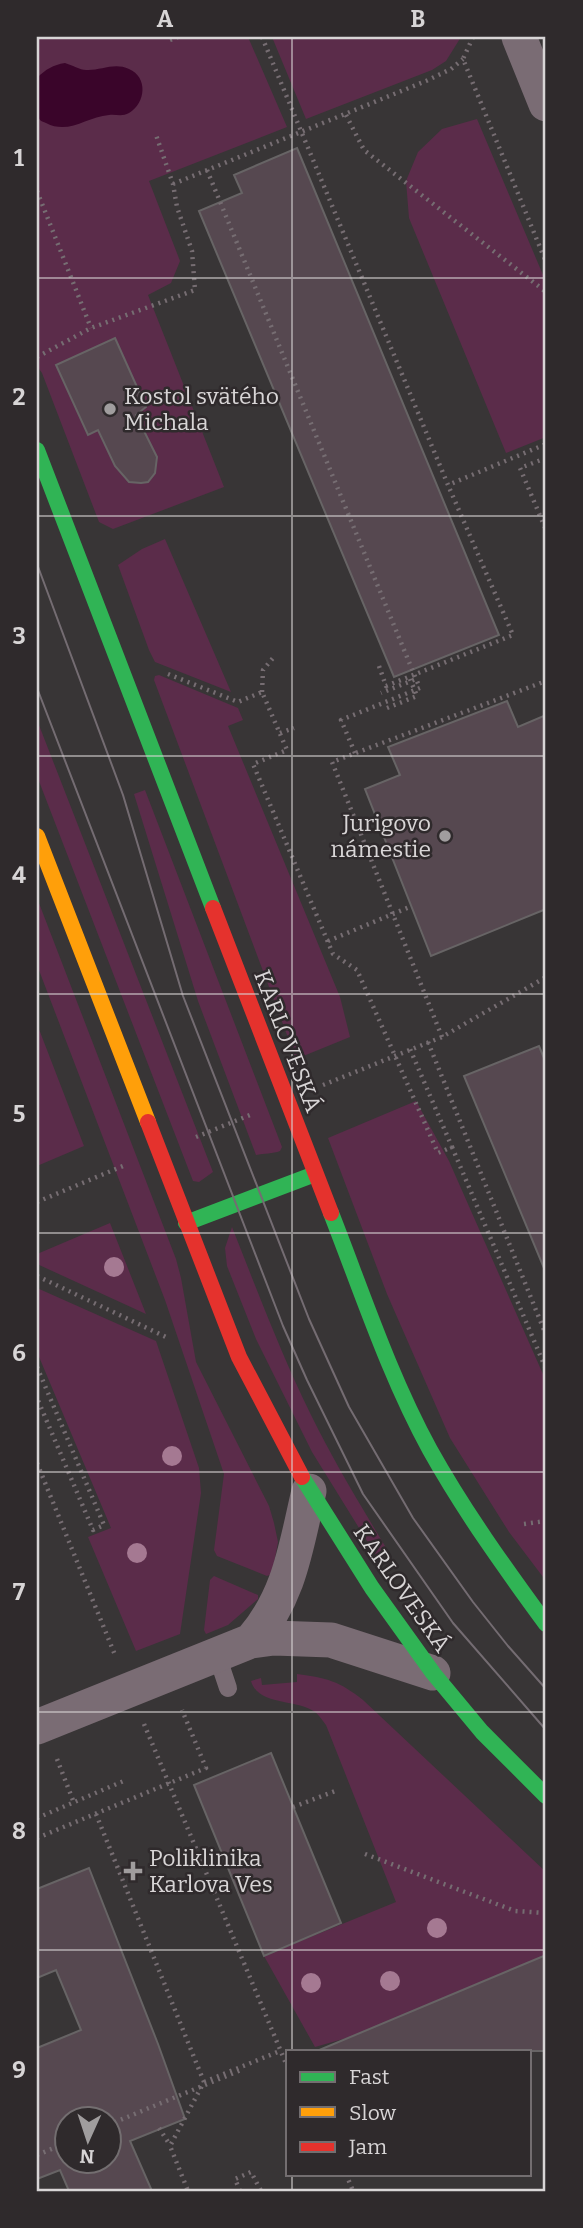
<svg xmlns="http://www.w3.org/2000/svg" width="583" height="2228" viewBox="0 0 583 2228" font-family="Bitter,serif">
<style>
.green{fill:#5b2c4a}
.water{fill:#3a052a}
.building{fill:#564850;stroke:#676465;stroke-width:2;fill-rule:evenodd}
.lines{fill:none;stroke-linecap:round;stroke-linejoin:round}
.path{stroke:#766d72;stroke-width:4.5;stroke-dasharray:2 5;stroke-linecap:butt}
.lane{stroke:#7a6c74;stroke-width:18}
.street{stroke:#7a6c74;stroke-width:35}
.fast{stroke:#30b455;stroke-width:16}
.slow{stroke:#ff9f0a;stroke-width:16}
.jam{stroke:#e5322d;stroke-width:16}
.tram{stroke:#746c72;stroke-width:2}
.tree{fill:#a57992}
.grid{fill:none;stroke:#d8d5d6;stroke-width:2;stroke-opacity:0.55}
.poi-dot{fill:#a09d9e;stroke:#2f2a2c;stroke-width:2.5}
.labels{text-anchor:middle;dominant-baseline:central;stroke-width:5;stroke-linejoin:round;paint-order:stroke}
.poi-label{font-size:23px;fill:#d8d5d6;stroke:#2f2a2c;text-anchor:start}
.street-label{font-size:23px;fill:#d8d5d6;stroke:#2f2a2c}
.neatline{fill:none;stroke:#d8d5d6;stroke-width:2.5}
.grid-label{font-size:23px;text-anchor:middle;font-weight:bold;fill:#d8d5d6}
</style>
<rect width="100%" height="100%" fill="#383536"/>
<path class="green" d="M37 37H248L287 127 149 181 180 261 171 283 148 295 224 487 113 529 99 522 42 373 37 366Z
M272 37H461L446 61 432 70 306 119Z
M477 119 546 282V437L506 453 409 218 406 181 418 152 442 129Z
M165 539 231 692 155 662 149 650 118 565 142 549Z
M159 675 238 708 243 720 228 726 340 997 350 1037 296 1059 154 680 155 676Z
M37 720 213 1172 199 1182 193 1181 37 776Z
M145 790 282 1147 280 1151C273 1154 264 1153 256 1155L198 1001 134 794Z
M37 898 176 1259 181 1278 196 1362 269 1506 274 1523 278 1542 272 1574 267 1576 217 1556 214 1550 224 1474 165 1300 37 965Z
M37 1024 84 1146 37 1166Z
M416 1101 449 1161 546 1381V1581L509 1532 450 1438 387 1294 328 1138Z
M110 1223 146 1314 37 1264V1254Z
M232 1227C257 1290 281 1354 311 1415 334 1462 361 1506 388 1551L377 1557 312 1452 256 1339 227 1266 225 1248Z
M37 1288 156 1341 199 1468 201 1493 180 1634 136 1651 88 1537 111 1528 37 1352Z
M214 1576 258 1595V1599L228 1625 206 1634 204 1630 210 1580Z
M297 1674C327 1678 339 1681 363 1700L546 1872V1955L350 2037 315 2047 264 1956 396 1902 326 1725C323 1721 319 1715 315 1712 297 1699 258 1706 251 1681L261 1678 262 1685 297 1682Z"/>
<path class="water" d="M65 63C72 65 80 70 86 70 100 71 114 62 129 69 148 77 146 103 129 113 122 117 116 114 109 115 86 117 69 135 46 123 41 121 40 121 38 116 34 106 37 89 37 78 46 69 53 65 65 63Z"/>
<path class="building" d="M297 148 499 635 394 677 199 211 242 193 234 175Z
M115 338 146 407 136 415 157 457 155 473 148 482 141 483 129 482 115 466 98 430 88 435 56 365Z
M507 701 518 727 546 715V909L431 956 365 789 400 775 388 747Z
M539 1046 546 1063V1273L464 1076Z
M271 1753 341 1923 264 1956 194 1785Z
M89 1868 158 2044 185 2119 130 2141 152 2191H69L60 2170 37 2179V2048L81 2030 56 1970 37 1978V1889ZM66 2119H108V2161H66Z
M546 1955V2051H317Z"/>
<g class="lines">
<path class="path" d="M262 37 448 485 546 444
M473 37 463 59 546 262
M170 40 178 37
M346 115 364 150 546 292
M207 170 416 679
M173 184 426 81 451 69 463 59
M37 191 91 328
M37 357 91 328 195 290 192 251 177 207 173 184 156 135
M546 458 520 468 546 530
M379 666 386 686 513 635 448 485
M168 674 238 702 262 692 287 750 253 764 333 954 357 970 438 1153 452 1147 410 1049
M262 692 263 670 273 658
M387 708 417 696 410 679
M280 733 294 728
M355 753 341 720 420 688 416 679 381 693
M328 941 412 906
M442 1037 332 762 546 681
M428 1042 546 1335
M323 1085 442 1037 546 977
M196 1137 250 1115
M452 1147 546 1369
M37 1202 123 1166
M37 1276 166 1337
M37 1367 104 1525 93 1530 37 1398
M37 1463 115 1655
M524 1524 546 1521
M144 1724 287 2066
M57 1759 74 1803
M293 1807 338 1790
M96 1814 204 2082 170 2146 188 2191
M37 1818 126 1780
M37 1838 206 1768 182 1710
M365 1854 515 1911 546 1913
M204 2082 280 2051
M108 2125 241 2070
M159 2128 170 2145
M37 2155 66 2143
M346 2174 353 2191
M240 2191 235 2179 251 2172 261 2191"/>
<path class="lane" d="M217 1655 228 1688"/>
<path class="street" d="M519 37 546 104
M251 1641C290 1597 296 1546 309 1491
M37 1727 251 1641 274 1638 331 1640 433 1673"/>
<path class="fast" d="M37 450 213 908
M331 1213C362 1292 389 1375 430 1450 464 1511 505 1568 546 1624
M186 1223 315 1174
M302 1477 372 1588 433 1673 482 1732 546 1796"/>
<path class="slow" d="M37 836 148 1122"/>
<path class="jam" d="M213 908 331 1213
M148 1122 239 1357 302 1477"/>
<path class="tram" d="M37 564 123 795 183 996 309 1319 349 1407 413 1518 473 1602 508 1646 546 1689
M37 688 283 1326 307 1380 363 1494 453 1623 546 1730"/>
</g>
<g class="tree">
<circle cx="114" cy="1267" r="10"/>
<circle cx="172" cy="1456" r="10"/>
<circle cx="137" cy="1553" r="10"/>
<circle cx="437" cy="1928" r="10"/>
<circle cx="390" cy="1981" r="10"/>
<circle cx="311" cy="1983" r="10"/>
</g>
<path class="grid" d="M292 37V2051M37 278H546M37 516H546M37 756H546M37 994H546M37 1233H546M37 1472H546M37 1712H546M37 1950H546M292 2174V2191"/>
<g class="poi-dot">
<circle cx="110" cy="409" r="7"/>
<circle cx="445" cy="836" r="7"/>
<path d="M129.5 1860.5h7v7h7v7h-7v7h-7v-7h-7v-7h7z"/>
</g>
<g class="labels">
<g class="poi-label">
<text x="124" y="396">Kostol svätého<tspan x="124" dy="26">Michala</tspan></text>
<text x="431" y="823" text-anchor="end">Jurigovo<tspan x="431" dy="26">námestie</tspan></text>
<text x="149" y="1858">Poliklinika<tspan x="149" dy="26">Karlova Ves</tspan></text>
</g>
<g class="street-label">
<text transform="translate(288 1041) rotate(69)">KARLOVESKÁ</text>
<text transform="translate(402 1588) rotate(55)">KARLOVESKÁ</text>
</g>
</g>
<rect width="583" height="2228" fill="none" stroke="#2f2a2c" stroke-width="77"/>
<rect x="286" y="2050" width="245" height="126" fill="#2f2a2c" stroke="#736e70" stroke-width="2"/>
<rect x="300" y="2072" width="35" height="10" fill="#30b455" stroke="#736e70" stroke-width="2"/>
<text x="349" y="2084" font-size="21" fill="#d8d5d6">Fast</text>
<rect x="300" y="2107" width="35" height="10" fill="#ff9f0a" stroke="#736e70" stroke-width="2"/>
<text x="349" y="2120" font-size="21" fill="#d8d5d6">Slow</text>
<rect x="300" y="2142" width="35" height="10" fill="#e5322d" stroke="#736e70" stroke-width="2"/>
<text x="349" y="2154" font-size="21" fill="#d8d5d6">Jam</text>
<g transform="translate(88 2140) rotate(183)"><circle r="33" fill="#2f2a2c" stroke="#736e70" stroke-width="2"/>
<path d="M0-5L12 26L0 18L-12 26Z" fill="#a09d9e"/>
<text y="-10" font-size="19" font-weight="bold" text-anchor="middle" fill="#d8d5d6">N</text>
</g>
<rect x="38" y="38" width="506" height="2152" class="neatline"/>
<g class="grid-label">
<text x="165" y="27">A</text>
<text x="418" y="27">B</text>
<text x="19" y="166">1</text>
<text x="19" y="405">2</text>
<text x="19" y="644">3</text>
<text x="19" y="883">4</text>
<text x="19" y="1122">5</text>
<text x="19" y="1361">6</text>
<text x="19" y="1600">7</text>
<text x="19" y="1839">8</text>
<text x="19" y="2078">9</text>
</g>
</svg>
